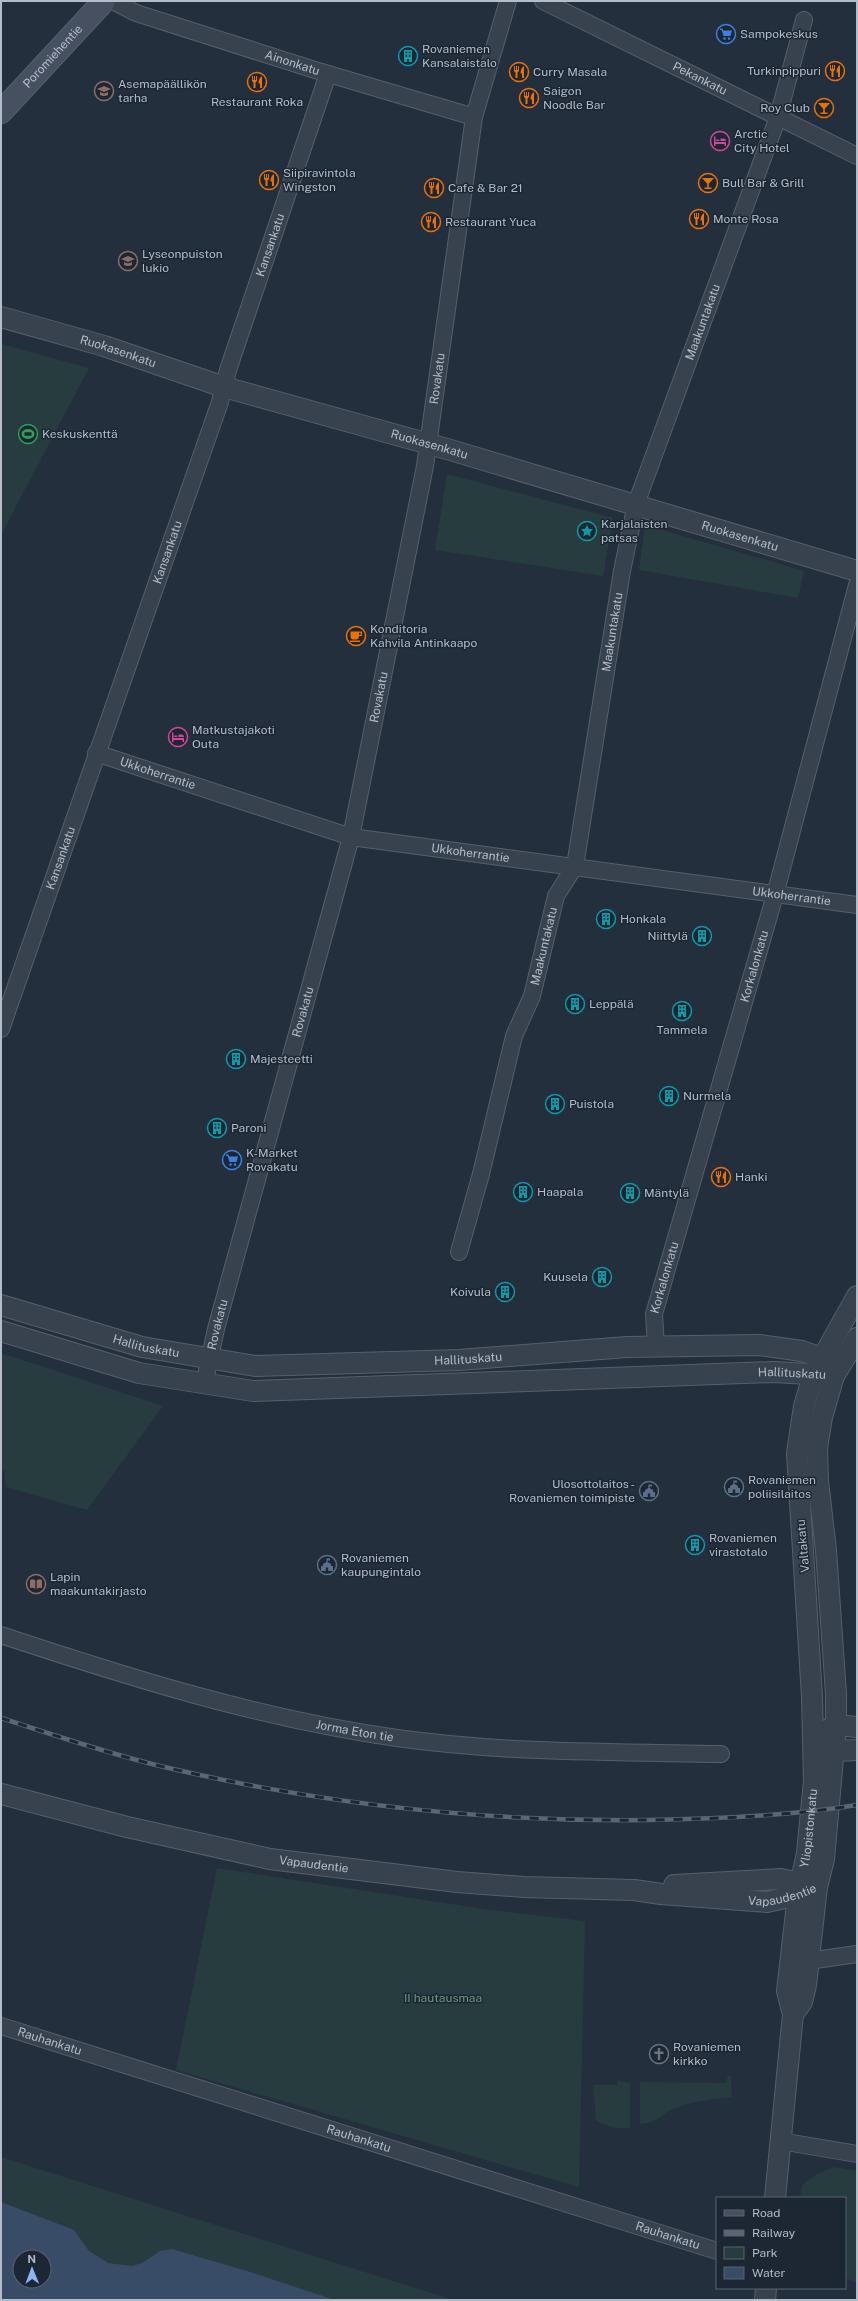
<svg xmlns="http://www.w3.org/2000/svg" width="858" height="2301" viewBox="0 0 858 2301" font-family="'Public Sans',sans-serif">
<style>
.green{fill:#263c3f;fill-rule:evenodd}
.water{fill:#394c67;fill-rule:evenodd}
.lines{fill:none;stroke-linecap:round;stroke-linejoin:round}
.minor-casing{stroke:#565f6c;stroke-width:18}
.tertiary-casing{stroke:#565f6c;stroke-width:22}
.secondary-casing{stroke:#565f6c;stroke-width:24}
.minor{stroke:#38414e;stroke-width:16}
.tertiary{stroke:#38414e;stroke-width:20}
.secondary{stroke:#465061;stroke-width:22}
.rail-casing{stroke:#5a6575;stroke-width:4.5}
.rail{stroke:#1d2633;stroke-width:3;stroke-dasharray:9;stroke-linecap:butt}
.labels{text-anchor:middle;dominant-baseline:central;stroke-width:3;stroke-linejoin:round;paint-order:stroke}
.poi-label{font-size:12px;fill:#b4bcc9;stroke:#1d2633;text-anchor:start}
.street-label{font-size:12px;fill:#b4bcc9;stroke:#1d2633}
.park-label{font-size:12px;fill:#6b9a76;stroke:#1d2633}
</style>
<rect width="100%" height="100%" fill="#242f3e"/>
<path class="green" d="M1 344 89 368 1 535Z
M447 474 613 518 603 576 435 550Z
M645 525 804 571 798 598 639 570Z
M1 1353 163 1406 87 1510 6 1487 4 1471 1 1470Z
M217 1868 490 1910 585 1921 579 2187 176 2070Z
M728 2076H731L732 2097C713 2099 691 2101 673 2109 661 2115 654 2124 640 2124V2082L726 2083Z
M618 2081 630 2083V2128C616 2129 607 2127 596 2120L593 2085H617Z
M1 2157 453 2300H1ZM20 2257H44V2281H20Z
M834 2167 857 2171V2282L845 2278V2198H800L802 2185 817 2174Z"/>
<path class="water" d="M1 2202 74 2230 89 2251 108 2263 132 2266 142 2263 160 2251 172 2249 250 2272 335 2300H1ZM20 2257H44V2281H20Z"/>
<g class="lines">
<defs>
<g id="minor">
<path id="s1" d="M113 1 136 13 315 70 474 117"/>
<path id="s2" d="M543 1 857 156"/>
<path id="s3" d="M96 753 351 837 857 905"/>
<path id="s4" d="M1 1029 220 402 228 370 328 74"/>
<path id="s5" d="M459 1252 481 1174 514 1036 532 996 556 896 575 866 622 571 636 504 778 117 804 20"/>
<path id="s6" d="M656 1347 654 1314 775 895 857 585"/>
<path id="s7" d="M204 1385 216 1329 351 837 425 466 474 117 508 1"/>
<path id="s8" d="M1 1635C131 1678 261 1719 397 1738 504 1753 613 1752 721 1754"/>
<path d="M808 1961 857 1954"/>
<path id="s9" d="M1 2026 717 2251"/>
<path d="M780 2141 857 2154"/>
</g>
<g id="tertiary">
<path id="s10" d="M1 317 104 346 224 387 447 449 857 571"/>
<path id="s11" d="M1 1305 142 1347 255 1366 459 1360 627 1347 759 1345 802 1351 821 1358 834 1376"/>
<path id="s12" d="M1 1331 139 1373 253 1391 774 1372 826 1375"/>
<path d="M825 1731 836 1725 857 1727"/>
<path d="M824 1743 835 1751 857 1750"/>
<path id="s13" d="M1 1794 127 1827 270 1859 457 1882 524 1887 634 1890 661 1894 767 1902 798 1895 817 1887"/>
<path d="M674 1885 781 1879 814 1886"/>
<path d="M793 2014 802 2002 806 1985 817 1887 824 1859 836 1725V1694L826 1550 818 1481 817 1448 822 1417 834 1376 857 1338"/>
<path id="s14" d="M775 2198 793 2014 787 1991 798 1895 807 1853 814 1781 812 1697 797 1453 804 1406 814 1373 857 1296"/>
<path d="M765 2300 766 2288"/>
</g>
<g id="secondary">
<path id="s15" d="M1 112 104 1"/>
</g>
</defs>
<use href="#minor" class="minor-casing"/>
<use href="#tertiary" class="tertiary-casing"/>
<use href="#secondary" class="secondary-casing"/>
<use href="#minor" class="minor"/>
<use href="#tertiary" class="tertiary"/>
<use href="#secondary" class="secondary"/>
<defs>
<path id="rail" d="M1 1718C54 1735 106 1753 160 1766 320 1804 483 1822 648 1820 717 1819 789 1816 857 1805"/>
</defs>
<use href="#rail" class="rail-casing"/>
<use href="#rail" class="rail"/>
</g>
<defs>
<symbol id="supermarket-ring" viewBox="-11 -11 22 22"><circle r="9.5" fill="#1d2633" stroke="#3f7fe0" stroke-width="1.5"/><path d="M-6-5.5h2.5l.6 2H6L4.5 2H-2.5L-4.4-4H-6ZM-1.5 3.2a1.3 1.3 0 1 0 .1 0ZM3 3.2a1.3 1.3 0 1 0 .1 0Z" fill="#3f7fe0"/></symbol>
<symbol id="building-ring" viewBox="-11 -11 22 22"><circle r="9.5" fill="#1d2633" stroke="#0f9aa8" stroke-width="1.5"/><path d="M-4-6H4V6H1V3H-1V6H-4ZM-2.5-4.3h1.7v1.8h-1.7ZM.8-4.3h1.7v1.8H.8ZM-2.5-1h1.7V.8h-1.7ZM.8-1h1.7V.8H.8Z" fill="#0f9aa8"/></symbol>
<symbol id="restaurant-ring" viewBox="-11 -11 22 22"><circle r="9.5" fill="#1d2633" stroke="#e8710a" stroke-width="1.5"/><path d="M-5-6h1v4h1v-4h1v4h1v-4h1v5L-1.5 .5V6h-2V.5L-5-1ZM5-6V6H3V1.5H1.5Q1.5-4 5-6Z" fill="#e8710a"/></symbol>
<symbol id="school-ring" viewBox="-11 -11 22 22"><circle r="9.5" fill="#1d2633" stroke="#8d6e63" stroke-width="1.5"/><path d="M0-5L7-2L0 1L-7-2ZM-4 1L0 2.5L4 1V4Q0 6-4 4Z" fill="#8d6e63"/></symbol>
<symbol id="bar-ring" viewBox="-11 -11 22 22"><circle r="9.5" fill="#1d2633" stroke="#e8710a" stroke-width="1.5"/><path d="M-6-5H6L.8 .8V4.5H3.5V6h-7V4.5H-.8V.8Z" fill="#e8710a"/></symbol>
<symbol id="hotel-ring" viewBox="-11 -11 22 22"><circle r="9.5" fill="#1d2633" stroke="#d1479c" stroke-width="1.5"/><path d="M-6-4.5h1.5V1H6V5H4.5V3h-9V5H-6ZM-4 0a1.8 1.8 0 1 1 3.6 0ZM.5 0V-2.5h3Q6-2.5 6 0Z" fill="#d1479c"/></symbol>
<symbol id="stadium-ring" viewBox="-11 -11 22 22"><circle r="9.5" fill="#1d2633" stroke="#2e9e5b" stroke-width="1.5"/><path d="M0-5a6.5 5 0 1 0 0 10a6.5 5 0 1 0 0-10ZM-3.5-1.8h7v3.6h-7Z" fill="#2e9e5b"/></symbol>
<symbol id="sight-ring" viewBox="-11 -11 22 22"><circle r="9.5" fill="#1d2633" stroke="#0f9aa8" stroke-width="1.5"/><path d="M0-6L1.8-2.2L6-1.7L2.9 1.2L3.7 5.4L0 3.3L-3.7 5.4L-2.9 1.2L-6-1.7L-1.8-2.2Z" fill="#0f9aa8"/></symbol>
<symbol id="cafe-ring" viewBox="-11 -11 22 22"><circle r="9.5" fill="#1d2633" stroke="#e8710a" stroke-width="1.5"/><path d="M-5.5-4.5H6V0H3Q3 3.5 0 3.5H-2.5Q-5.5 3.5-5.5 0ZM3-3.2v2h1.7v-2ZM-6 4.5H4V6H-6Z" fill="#e8710a"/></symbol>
<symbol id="civic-ring" viewBox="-11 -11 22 22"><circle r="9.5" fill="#1d2633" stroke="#5c6f8a" stroke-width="1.5"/><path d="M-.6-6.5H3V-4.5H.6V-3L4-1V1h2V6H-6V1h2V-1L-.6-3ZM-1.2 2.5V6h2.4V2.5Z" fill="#5c6f8a"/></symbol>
<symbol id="library-ring" viewBox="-11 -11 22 22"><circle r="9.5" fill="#1d2633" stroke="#8d6e63" stroke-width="1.5"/><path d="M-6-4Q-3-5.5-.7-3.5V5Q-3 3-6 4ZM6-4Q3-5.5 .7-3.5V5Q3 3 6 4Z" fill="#8d6e63"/></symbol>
<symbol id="church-ring" viewBox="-11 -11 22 22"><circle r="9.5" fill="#1d2633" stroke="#6b7280" stroke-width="1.5"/><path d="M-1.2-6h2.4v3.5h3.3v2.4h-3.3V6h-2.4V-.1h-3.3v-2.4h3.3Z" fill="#6b7280"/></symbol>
</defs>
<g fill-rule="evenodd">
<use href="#supermarket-ring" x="715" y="23" width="22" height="22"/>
<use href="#building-ring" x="397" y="45" width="22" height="22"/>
<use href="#restaurant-ring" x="824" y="60" width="22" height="22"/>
<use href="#restaurant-ring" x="508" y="61" width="22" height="22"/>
<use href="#restaurant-ring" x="246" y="71" width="22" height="22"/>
<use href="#school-ring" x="93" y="80" width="22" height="22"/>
<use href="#restaurant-ring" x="518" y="87" width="22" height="22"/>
<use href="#bar-ring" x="813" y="97" width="22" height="22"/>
<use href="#hotel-ring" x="709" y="130" width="22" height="22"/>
<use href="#restaurant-ring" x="258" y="169" width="22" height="22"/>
<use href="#bar-ring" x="697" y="172" width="22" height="22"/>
<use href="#restaurant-ring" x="423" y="177" width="22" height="22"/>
<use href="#restaurant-ring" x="688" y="208" width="22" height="22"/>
<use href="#restaurant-ring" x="420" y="211" width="22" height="22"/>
<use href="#school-ring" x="117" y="250" width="22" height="22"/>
<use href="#stadium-ring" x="17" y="423" width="22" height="22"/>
<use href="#sight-ring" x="576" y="520" width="22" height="22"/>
<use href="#cafe-ring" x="345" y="625" width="22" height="22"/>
<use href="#hotel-ring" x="167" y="726" width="22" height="22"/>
<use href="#building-ring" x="595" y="908" width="22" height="22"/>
<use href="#building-ring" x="691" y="925" width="22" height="22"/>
<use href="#building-ring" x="564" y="993" width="22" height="22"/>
<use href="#building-ring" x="671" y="1000" width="22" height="22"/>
<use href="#building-ring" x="225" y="1048" width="22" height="22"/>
<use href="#building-ring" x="658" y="1085" width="22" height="22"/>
<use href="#building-ring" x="544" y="1093" width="22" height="22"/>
<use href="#building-ring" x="206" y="1117" width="22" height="22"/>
<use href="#supermarket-ring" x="221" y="1149" width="22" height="22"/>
<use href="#restaurant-ring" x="710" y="1166" width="22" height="22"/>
<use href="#building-ring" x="512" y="1181" width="22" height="22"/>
<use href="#building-ring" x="619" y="1182" width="22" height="22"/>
<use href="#building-ring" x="591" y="1266" width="22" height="22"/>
<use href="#building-ring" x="494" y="1281" width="22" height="22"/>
<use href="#civic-ring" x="723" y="1476" width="22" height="22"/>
<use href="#civic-ring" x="638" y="1480" width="22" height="22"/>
<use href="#building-ring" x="684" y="1534" width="22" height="22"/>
<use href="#civic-ring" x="316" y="1554" width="22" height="22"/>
<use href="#library-ring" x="25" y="1573" width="22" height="22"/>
<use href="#church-ring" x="648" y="2043" width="22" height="22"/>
</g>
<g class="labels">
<g class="poi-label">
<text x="740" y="34">Sampokeskus</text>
<text x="422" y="49">Rovaniemen<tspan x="422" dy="14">Kansalaistalo</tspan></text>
<text x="821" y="71" text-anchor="end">Turkinpippuri</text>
<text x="533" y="72">Curry Masala</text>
<text x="118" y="84">Asemapäällikön<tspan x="118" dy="14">tarha</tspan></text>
<text x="543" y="91">Saigon<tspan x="543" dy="14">Noodle Bar</tspan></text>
<text x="257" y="102" text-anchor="middle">Restaurant Roka</text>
<text x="810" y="108" text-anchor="end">Roy Club</text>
<text x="734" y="134">Arctic<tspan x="734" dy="14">City Hotel</tspan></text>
<text x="283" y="173">Siipiravintola<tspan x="283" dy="14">Wingston</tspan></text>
<text x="722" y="183">Bull Bar &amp; Grill</text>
<text x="448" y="188">Cafe &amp; Bar 21</text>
<text x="713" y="219">Monte Rosa</text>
<text x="445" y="222">Restaurant Yuca</text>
<text x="142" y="254">Lyseonpuiston<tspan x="142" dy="14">lukio</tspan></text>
<text x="42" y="434">Keskuskenttä</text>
<text x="601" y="524">Karjalaisten<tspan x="601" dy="14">patsas</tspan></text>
<text x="370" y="629">Konditoria<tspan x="370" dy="14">Kahvila Antinkaapo</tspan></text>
<text x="192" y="730">Matkustajakoti<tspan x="192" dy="14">Outa</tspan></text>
<text x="620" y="919">Honkala</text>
<text x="688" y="936" text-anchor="end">Niittylä</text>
<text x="589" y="1004">Leppälä</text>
<text x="682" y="1030" text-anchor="middle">Tammela</text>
<text x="250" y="1059">Majesteetti</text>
<text x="683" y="1096">Nurmela</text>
<text x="569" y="1104">Puistola</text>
<text x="231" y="1128">Paroni</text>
<text x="246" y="1153">K-Market<tspan x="246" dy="14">Rovakatu</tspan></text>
<text x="735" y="1177">Hanki</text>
<text x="537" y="1192">Haapala</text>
<text x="644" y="1193">Mäntylä</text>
<text x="588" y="1277" text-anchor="end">Kuusela</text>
<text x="491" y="1292" text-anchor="end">Koivula</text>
<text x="748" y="1480">Rovaniemen<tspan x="748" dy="14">poliisilaitos</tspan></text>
<text x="635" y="1484" text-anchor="end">Ulosottolaitos -<tspan x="635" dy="14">Rovaniemen toimipiste</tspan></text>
<text x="709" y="1538">Rovaniemen<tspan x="709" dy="14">virastotalo</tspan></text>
<text x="341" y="1558">Rovaniemen<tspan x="341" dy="14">kaupungintalo</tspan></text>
<text x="50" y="1577">Lapin<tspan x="50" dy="14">maakuntakirjasto</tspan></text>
<text x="673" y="2047">Rovaniemen<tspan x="673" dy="14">kirkko</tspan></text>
</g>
<g class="street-label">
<text stroke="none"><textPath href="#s15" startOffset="76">Poromiehentie</textPath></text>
<text stroke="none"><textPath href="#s1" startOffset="190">Ainonkatu</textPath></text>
<text stroke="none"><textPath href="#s2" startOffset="175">Pekankatu</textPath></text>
<text stroke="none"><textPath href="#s4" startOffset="829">Kansankatu</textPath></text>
<text stroke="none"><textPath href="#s5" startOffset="966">Maakuntakatu</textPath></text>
<text stroke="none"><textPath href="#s10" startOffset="122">Ruokasenkatu</textPath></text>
<text stroke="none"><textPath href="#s7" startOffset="1034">Rovakatu</textPath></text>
<text stroke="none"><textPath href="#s10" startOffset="447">Ruokasenkatu</textPath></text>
<text stroke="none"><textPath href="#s10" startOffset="771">Ruokasenkatu</textPath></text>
<text stroke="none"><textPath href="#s4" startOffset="505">Kansankatu</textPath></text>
<text stroke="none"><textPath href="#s5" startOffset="642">Maakuntakatu</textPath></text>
<text stroke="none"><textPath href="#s7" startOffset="710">Rovakatu</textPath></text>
<text stroke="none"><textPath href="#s3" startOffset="65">Ukkoherrantie</textPath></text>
<text stroke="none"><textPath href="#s3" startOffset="389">Ukkoherrantie</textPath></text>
<text stroke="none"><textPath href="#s4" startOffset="181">Kansankatu</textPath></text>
<text stroke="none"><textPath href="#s3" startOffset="713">Ukkoherrantie</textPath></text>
<text stroke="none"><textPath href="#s5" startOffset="318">Maakuntakatu</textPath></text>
<text stroke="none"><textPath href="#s6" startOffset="395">Korkalonkatu</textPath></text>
<text stroke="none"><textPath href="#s7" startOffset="386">Rovakatu</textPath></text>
<text stroke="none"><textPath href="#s6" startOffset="71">Korkalonkatu</textPath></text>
<text stroke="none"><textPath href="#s7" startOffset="62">Rovakatu</textPath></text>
<text stroke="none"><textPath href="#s11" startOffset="151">Hallituskatu</textPath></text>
<text stroke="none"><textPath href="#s11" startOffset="475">Hallituskatu</textPath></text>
<text stroke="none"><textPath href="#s12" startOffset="799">Hallituskatu</textPath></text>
<text transform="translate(803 1546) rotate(-95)">Valtakatu</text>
<text stroke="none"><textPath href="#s8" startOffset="367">Jorma Eton tie</textPath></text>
<text stroke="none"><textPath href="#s14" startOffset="373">Yliopistonkatu</textPath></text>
<text stroke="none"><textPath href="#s13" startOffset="321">Vapaudentie</textPath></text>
<text stroke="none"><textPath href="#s13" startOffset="792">Vapaudentie</textPath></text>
<text stroke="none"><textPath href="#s9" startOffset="51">Rauhankatu</textPath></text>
<text stroke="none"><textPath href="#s9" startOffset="375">Rauhankatu</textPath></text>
<text stroke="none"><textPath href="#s9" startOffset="699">Rauhankatu</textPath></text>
</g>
<g class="park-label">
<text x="443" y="1998">II hautausmaa</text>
</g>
</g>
<rect width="858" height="2301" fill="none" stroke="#b4bcc9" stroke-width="4"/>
<rect x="716" y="2197" width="130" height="92" fill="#1d2633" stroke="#59626f"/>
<rect x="724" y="2210" width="20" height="6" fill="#465061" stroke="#59626f"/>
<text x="752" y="2217" font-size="12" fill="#b4bcc9">Road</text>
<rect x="724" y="2230" width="20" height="6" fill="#5a6575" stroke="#59626f"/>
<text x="752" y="2237" font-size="12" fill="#b4bcc9">Railway</text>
<rect x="724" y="2247" width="20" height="12" fill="#263c3f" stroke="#59626f"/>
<text x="752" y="2257" font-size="12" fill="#b4bcc9">Park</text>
<rect x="724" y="2267" width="20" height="12" fill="#394c67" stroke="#59626f"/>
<text x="752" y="2277" font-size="12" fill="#b4bcc9">Water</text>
<g transform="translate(32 2269) rotate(359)"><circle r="19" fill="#1d2633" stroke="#59626f"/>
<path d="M0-3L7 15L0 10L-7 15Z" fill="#8ab4f8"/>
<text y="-6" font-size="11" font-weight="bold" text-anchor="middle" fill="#b4bcc9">N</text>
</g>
</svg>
